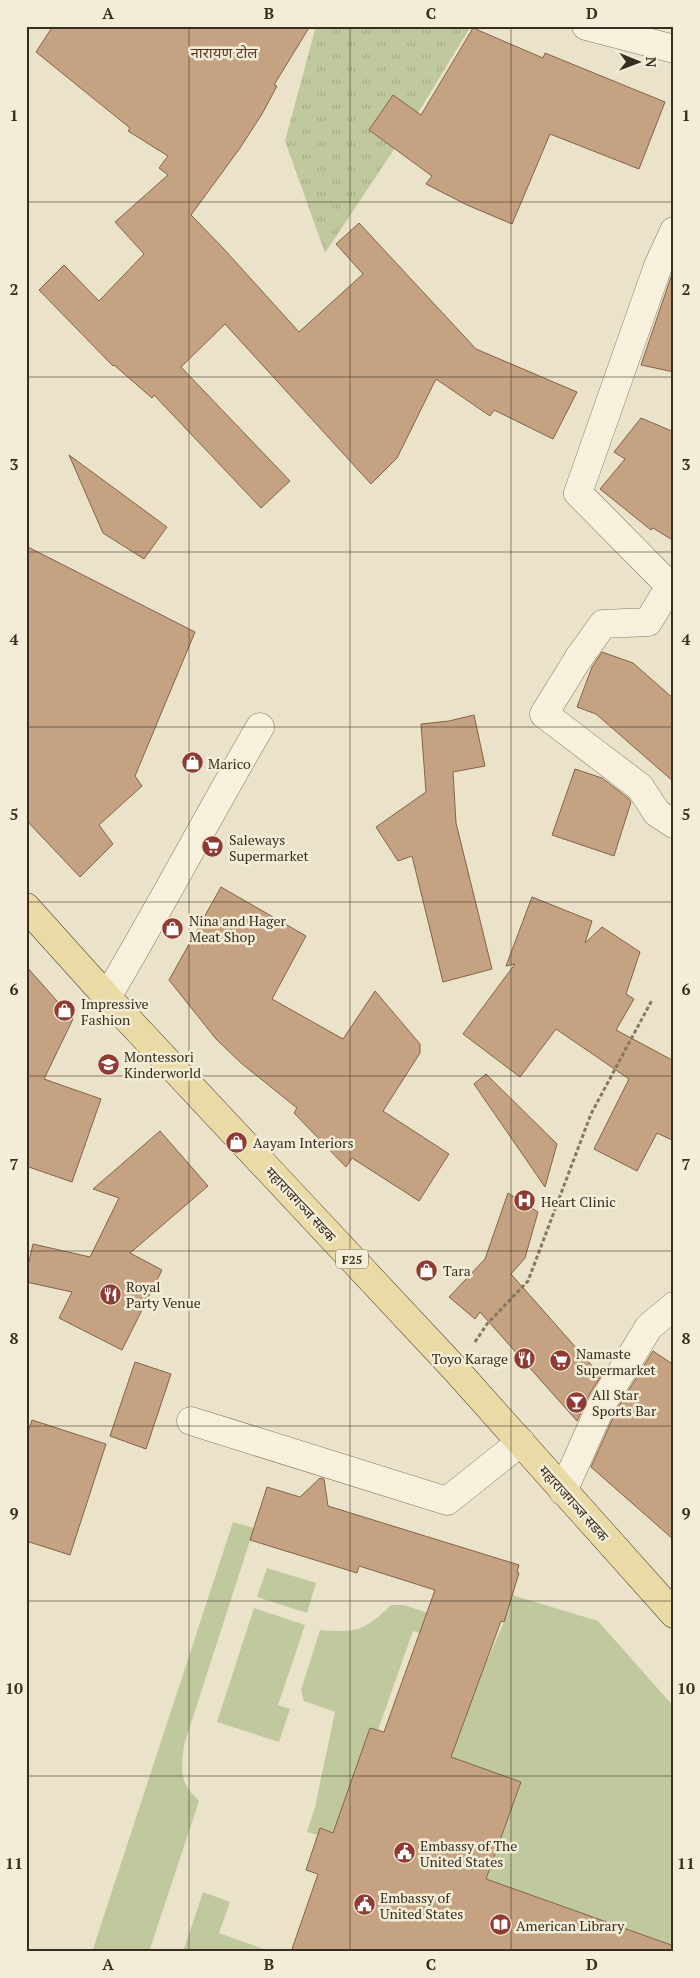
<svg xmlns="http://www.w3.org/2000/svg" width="700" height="1978" viewBox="0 0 700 1978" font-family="'PT Serif','Noto Sans Devanagari',serif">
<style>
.grass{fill:#c0c89d}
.park{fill:url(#park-tufts)}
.building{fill:#c5a382;stroke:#836347}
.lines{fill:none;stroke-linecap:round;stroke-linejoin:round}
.minor-casing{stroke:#86775f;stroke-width:29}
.major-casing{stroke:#544533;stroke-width:29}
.path{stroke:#86775f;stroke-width:3;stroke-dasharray:4 2.5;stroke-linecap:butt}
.minor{stroke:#f6f0dc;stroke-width:28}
.major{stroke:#eadaa5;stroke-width:28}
.grid{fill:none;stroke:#372e21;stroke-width:1;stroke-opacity:0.55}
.labels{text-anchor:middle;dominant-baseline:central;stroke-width:5;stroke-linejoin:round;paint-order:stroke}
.shield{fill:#f3edd8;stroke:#6f6758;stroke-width:1}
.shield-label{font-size:12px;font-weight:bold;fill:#372e21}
.poi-label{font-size:14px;fill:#372e21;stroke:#f3edd8;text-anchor:start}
.street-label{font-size:14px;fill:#372e21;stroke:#f3edd8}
.neighbourhood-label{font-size:15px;fill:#603625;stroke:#f3edd8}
.neatline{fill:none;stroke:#372e21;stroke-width:2}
.grid-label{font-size:16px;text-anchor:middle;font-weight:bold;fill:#372e21}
</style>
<defs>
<pattern id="park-tufts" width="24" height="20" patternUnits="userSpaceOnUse" patternTransform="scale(1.25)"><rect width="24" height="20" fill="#c0c89d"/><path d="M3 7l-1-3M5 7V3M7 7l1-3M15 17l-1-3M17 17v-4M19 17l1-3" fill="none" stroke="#a6ac87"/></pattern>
</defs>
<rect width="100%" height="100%" fill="#ebe3c9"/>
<path class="grass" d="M233 1522 254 1528 184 1745C181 1771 179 1782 199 1801L149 1952H92Z
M267 1568 316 1583 307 1613 257 1597Z
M512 1595 598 1621 674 1707V1952L631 1931 535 1897 483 1889 521 1782 451 1757 485 1665 504 1622Z
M391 1605H403L457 1622 450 1643 413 1631 378 1730 370 1728 333 1833 321 1829 318 1835 307 1832 315 1807 335 1712 304 1701 301 1690 320 1630C357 1633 364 1631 391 1605Z
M254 1608 305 1625 278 1705 290 1709 279 1742 217 1722Z
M203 1892 230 1902 219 1933 272 1952H183Z"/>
<path class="park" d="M316 26H471L415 118 325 253 285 141Z"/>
<path class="building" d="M53 26H310L274 85 277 86 262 114 240 148 191 215 223 248 299 332 363 274 336 244 359 223 476 349 577 392 553 439 494 410 490 416 436 379 397 458 371 484 225 324 181 367 290 481 261 508 154 395 152 398 114 365 113 366 39 290 64 265 99 301 144 254 115 222 168 175 159 168 168 156 128 131 130 128 36 52Z
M473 28 543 58 545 53 665 102 639 169 550 134 512 224 467 205 426 184 432 176 369 130 393 95 421 115Z
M672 274H674V372L641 365Z
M641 418 674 432V541L653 528 651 530 600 489 625 459 614 452Z
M69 455 167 527 144 559 103 533Z
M26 546 195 632 135 776 142 786 99 825 113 844 80 877 26 820Z
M602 652 633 663 674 699V782L596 714 577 707 592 667Z
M474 715 485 766 453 772 456 823 492 969 443 982 412 856 398 861 376 827 426 792 421 724 449 721Z
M575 769 602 778 628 798 631 802 614 856 552 835Z
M221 887 306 936 272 999 343 1039 375 991 420 1044V1053L383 1111 449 1154 419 1201 352 1158 346 1167 294 1113 297 1108 241 1063 216 1039 169 980Z
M532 897 592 921 585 943 602 927 640 952 626 994 634 999 616 1030 674 1061V1141L657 1133 637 1171 594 1149 629 1079 556 1029 520 1077 463 1034 515 964 506 966Z
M26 966 73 1019 44 1079 101 1099 72 1182 26 1166Z
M486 1074 557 1144 545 1187 474 1084Z
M160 1131 208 1186 130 1253 162 1270 122 1350 59 1318 72 1292 26 1282V1274L33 1244 90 1257 119 1198 93 1189Z
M508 1193 538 1212 525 1258 511 1274 601 1376 589 1395 577 1421 480 1312 475 1319 449 1297 485 1259Z
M653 1351 674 1365V1540L591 1467 617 1409Z
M135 1362 171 1374 146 1449 110 1436Z
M32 1420 106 1444 70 1555 26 1541V1438Z
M320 1478 324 1479 328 1506 519 1565 517 1572 519 1573 504 1622 501 1621 451 1757 521 1782 486 1879 674 1946V1952H291L318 1874 306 1870 320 1828 333 1833 370 1728 384 1732 435 1590 359 1566 357 1573 250 1540 267 1487 300 1497Z"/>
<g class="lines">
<defs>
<path id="minor" d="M586 26 674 49
M674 231 658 266 578 493 670 586 648 622 603 624 578 659 544 714 640 787 657 813 674 824
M107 997C160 908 208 816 260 727
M191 1421 447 1501 521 1442
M563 1491 603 1402 649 1327 674 1306"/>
<path id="major" d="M26 907 107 997 456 1370 674 1614"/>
</defs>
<use href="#minor" class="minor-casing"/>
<use href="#major" class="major-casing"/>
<path class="path" d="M475 1342 487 1324 528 1281 591 1114 652 1000"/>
<use href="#minor" class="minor"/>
<use href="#major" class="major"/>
</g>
<path class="grid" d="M189 26V1952M350 26V1952M511 26V1952M26 202H674M26 377H674M26 552H674M26 727H674M26 902H674M26 1076H674M26 1251H674M26 1426H674M26 1601H674M26 1776H674"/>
<defs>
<symbol id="shop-disc" viewBox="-11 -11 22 22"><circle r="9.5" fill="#8f3b34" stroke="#f3edd8"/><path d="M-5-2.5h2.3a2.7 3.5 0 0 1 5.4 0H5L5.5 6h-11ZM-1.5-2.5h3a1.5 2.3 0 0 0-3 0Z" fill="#fff"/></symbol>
<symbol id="supermarket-disc" viewBox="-11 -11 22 22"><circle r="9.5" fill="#8f3b34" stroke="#f3edd8"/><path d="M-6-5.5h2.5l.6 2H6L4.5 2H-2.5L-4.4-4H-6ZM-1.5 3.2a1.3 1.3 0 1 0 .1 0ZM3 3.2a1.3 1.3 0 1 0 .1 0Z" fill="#fff"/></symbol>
<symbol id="school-disc" viewBox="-11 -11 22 22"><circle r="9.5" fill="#8f3b34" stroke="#f3edd8"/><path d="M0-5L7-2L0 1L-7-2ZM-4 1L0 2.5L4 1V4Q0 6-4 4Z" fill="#fff"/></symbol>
<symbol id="hospital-disc" viewBox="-11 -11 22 22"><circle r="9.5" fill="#8f3b34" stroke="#f3edd8"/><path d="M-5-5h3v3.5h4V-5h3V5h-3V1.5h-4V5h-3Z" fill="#fff"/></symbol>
<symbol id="restaurant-disc" viewBox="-11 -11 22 22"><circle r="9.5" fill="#8f3b34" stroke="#f3edd8"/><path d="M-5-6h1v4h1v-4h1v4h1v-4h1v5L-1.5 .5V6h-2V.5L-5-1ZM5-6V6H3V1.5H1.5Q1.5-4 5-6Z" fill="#fff"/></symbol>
<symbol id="bar-disc" viewBox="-11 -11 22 22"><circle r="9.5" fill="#8f3b34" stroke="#f3edd8"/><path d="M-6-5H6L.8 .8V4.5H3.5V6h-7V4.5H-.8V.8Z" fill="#fff"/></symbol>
<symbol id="civic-disc" viewBox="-11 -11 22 22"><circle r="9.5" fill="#8f3b34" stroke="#f3edd8"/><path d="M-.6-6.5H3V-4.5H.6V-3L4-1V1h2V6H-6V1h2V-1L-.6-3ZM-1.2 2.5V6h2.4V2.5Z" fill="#fff"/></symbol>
<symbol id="library-disc" viewBox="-11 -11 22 22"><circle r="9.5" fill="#8f3b34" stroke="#f3edd8"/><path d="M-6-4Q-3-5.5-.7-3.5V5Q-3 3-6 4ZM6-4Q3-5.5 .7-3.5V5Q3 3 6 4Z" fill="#fff"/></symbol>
</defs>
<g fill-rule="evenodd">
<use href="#shop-disc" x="180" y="750" width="25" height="25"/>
<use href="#supermarket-disc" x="200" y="834" width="25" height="25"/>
<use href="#shop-disc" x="160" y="916" width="25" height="25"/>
<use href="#shop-disc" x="52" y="998" width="25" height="25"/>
<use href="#school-disc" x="96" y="1052" width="25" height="25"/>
<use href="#shop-disc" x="224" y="1130" width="25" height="25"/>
<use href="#hospital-disc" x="512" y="1188" width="25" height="25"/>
<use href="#shop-disc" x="414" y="1258" width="25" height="25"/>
<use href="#restaurant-disc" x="98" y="1282" width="25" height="25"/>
<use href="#restaurant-disc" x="512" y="1346" width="25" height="25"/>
<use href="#supermarket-disc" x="548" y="1348" width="25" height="25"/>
<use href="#bar-disc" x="564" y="1390" width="25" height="25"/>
<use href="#civic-disc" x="392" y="1840" width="25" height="25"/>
<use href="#civic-disc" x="352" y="1892" width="25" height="25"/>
<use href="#library-disc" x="488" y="1912" width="25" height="25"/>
</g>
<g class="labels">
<rect class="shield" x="336" y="1249.5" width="32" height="19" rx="4"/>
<g class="shield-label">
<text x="352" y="1259">F25</text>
</g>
<g class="poi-label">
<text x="208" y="763">Marico</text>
<text x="229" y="839">Saleways<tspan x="229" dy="16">Supermarket</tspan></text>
<text x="189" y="920">Nina and Hager<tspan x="189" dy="16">Meat Shop</tspan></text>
<text x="81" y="1003">Impressive<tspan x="81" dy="16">Fashion</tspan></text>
<text x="124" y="1056">Montessori<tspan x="124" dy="16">Kinderworld</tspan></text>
<text x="253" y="1142">Aayam Interiors</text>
<text x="541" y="1201">Heart Clinic</text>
<text x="443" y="1270">Tara</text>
<text x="126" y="1286">Royal<tspan x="126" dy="16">Party Venue</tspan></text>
<text x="576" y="1353">Namaste<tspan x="576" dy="16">Supermarket</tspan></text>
<text x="508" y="1358" text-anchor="end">Toyo Karage</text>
<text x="592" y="1394">All Star<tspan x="592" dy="16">Sports Bar</tspan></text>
<text x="420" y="1845">Embassy of The<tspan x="420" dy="16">United States</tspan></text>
<text x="380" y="1897">Embassy of<tspan x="380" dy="16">United States</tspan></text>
<text x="516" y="1925">American Library</text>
</g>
<g class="street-label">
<text transform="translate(301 1204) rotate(47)">महाराजगञ्ज सडक</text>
<text transform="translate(574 1503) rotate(48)">महाराजगञ्ज सडक</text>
</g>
<g class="neighbourhood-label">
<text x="224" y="52">नारायण टोल</text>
</g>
</g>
<rect width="700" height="1978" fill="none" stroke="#f3edd8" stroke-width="55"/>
<g transform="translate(638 62) rotate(91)" stroke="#f3edd8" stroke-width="4" paint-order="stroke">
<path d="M0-4L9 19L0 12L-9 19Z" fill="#372e21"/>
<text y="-8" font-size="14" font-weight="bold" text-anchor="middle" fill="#372e21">N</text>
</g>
<rect x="28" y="28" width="644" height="1922" class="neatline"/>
<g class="grid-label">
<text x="108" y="19">A</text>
<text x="269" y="19">B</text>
<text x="431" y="19">C</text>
<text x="592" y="19">D</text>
<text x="14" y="121">1</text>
<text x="686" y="121">1</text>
<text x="14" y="295">2</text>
<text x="686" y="295">2</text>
<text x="14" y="470">3</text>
<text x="686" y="470">3</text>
<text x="14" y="645">4</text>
<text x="686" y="645">4</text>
<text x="14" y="820">5</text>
<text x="686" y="820">5</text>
<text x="14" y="995">6</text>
<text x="686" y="995">6</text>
<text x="14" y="1170">7</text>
<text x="686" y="1170">7</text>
<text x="14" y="1344">8</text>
<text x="686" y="1344">8</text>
<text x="14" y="1519">9</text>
<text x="686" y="1519">9</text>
<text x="14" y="1694">10</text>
<text x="686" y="1694">10</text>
<text x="14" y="1869">11</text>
<text x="686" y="1869">11</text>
<text x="108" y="1970">A</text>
<text x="269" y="1970">B</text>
<text x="431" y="1970">C</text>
<text x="592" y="1970">D</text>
</g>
</svg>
